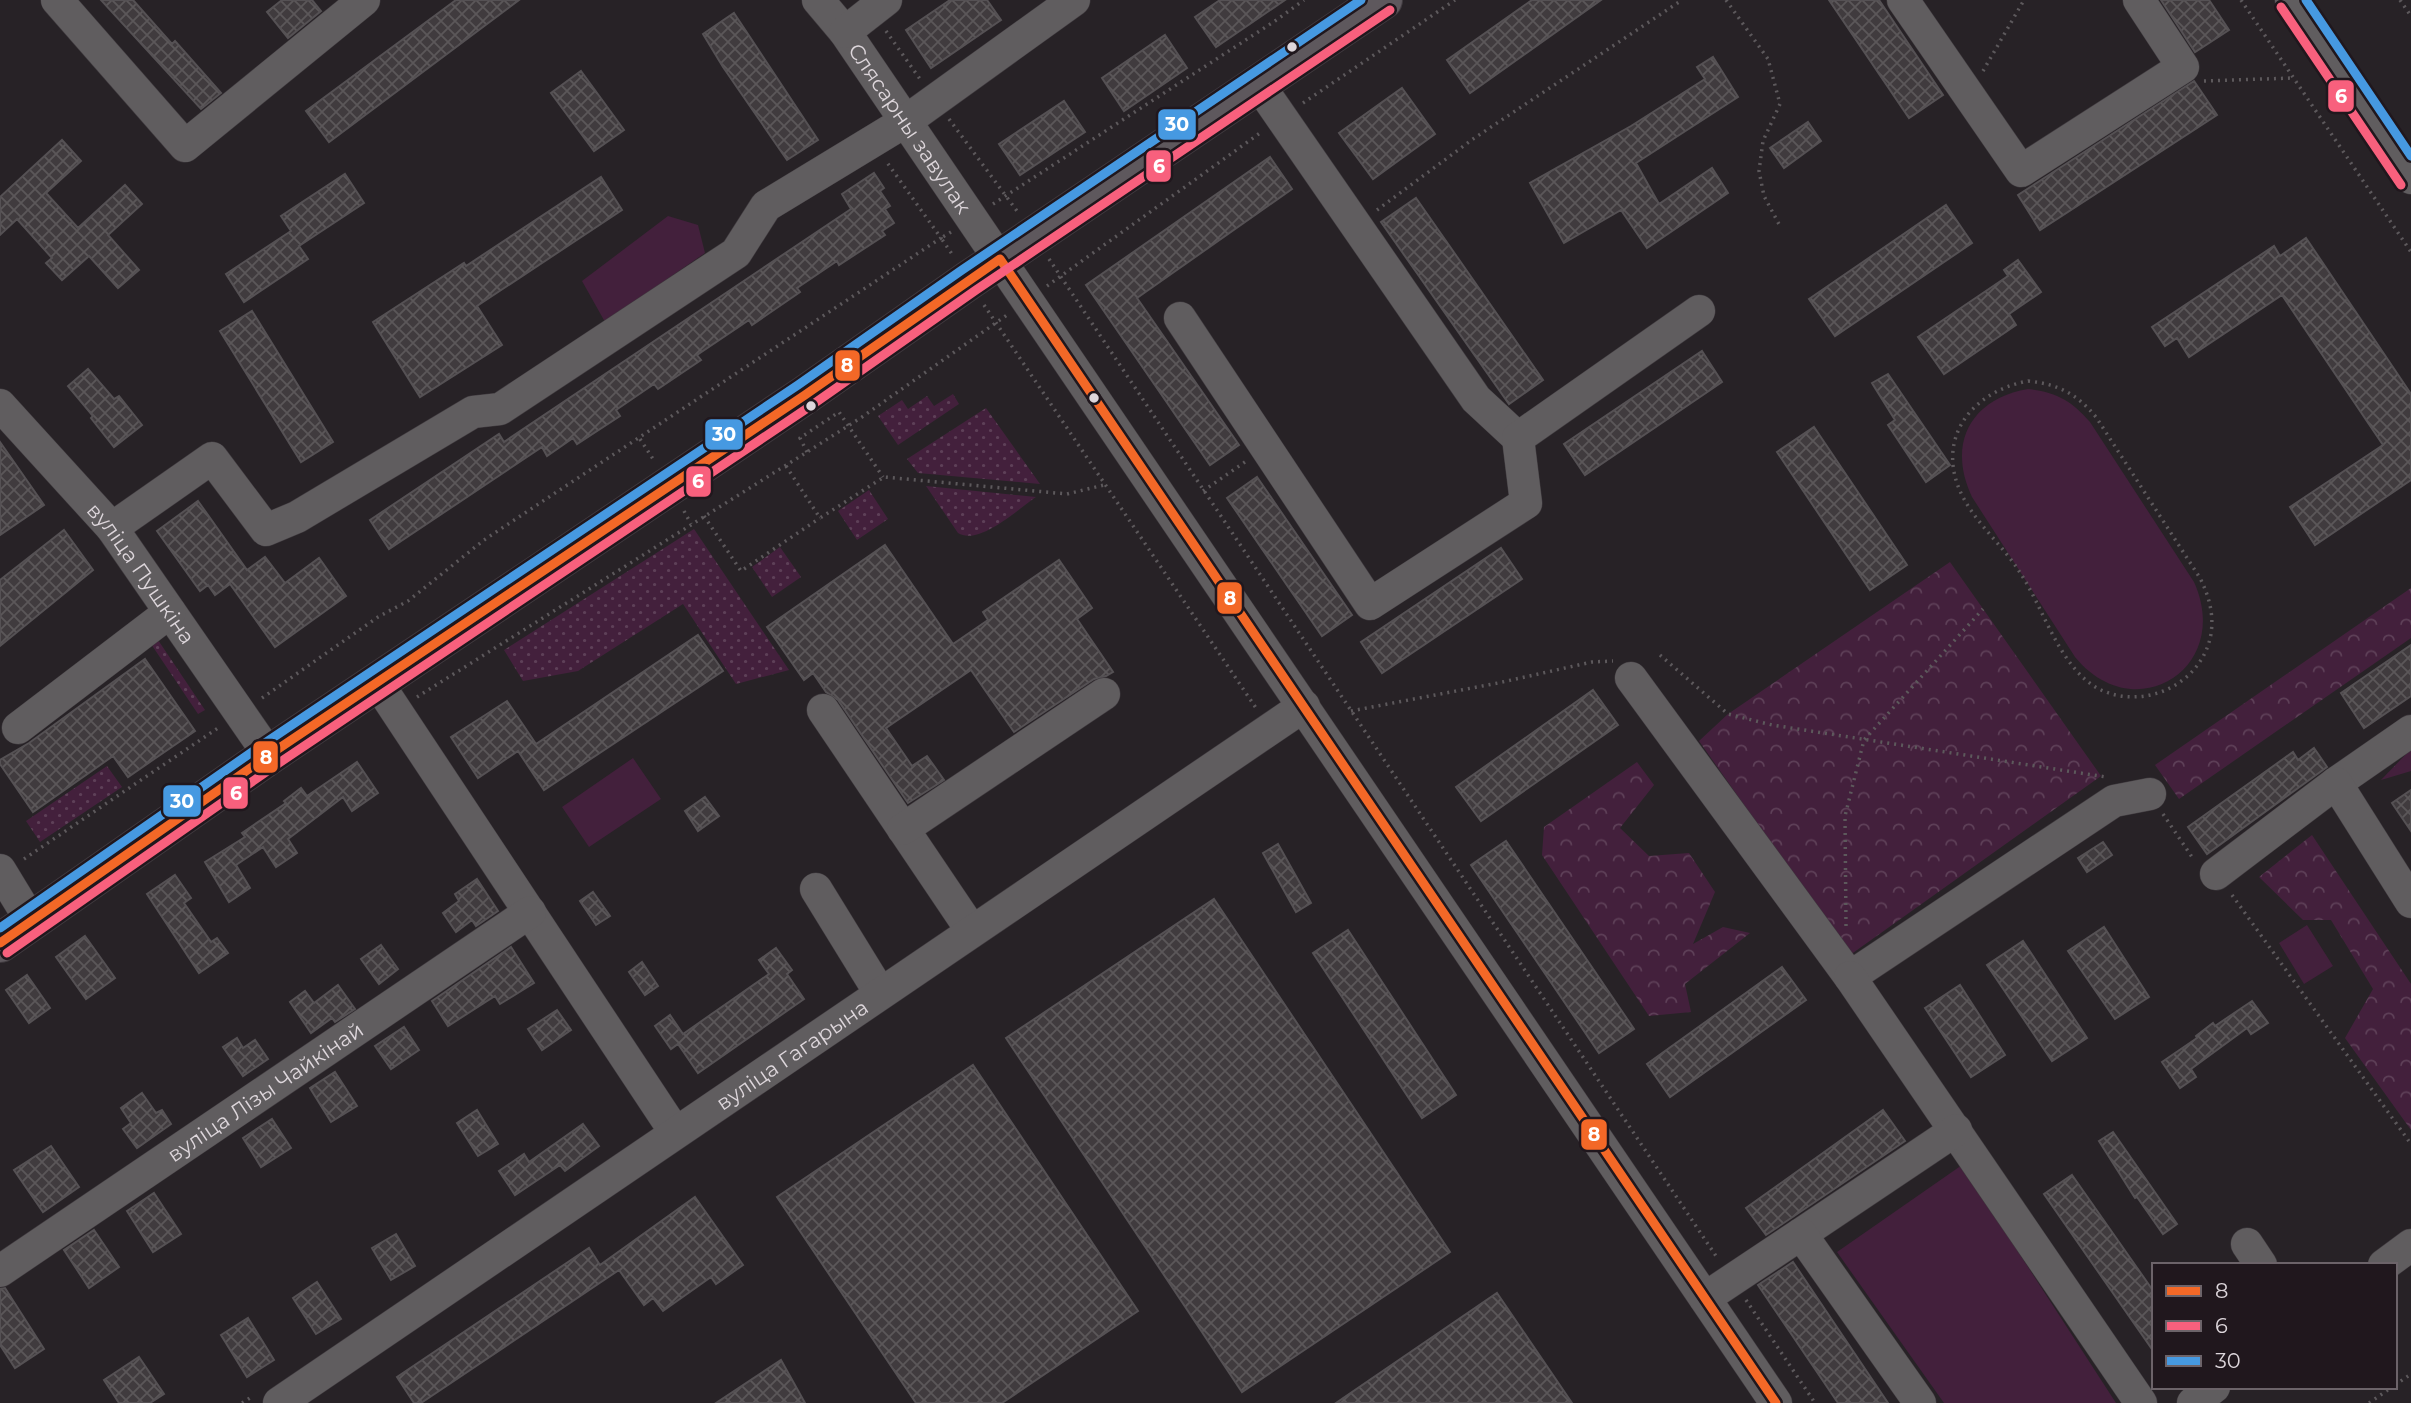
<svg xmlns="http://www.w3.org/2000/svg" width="2411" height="1403" viewBox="0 0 2411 1403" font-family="Montserrat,sans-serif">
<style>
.grass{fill:url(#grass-dots)}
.forest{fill:url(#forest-crowns)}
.green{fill:#43203c}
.building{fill:url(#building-cross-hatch);stroke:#555154;stroke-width:2}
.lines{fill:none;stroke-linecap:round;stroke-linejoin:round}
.minor-casing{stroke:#413c40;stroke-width:33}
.major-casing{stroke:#413c40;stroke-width:40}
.path{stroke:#5d595c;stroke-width:3.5;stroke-dasharray:2 5;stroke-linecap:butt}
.minor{stroke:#605d5f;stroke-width:32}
.major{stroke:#5e585d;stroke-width:38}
.bus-1-casing{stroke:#20171d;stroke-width:14}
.bus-2-casing{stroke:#20171d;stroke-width:14}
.bus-3-casing{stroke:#20171d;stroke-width:14}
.bus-1{stroke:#f36827;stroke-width:9}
.bus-2{stroke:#f8607d;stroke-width:9}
.bus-3{stroke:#4699e1;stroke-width:9}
.bus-dot{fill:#ddd6db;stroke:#20171d;stroke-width:2.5}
.labels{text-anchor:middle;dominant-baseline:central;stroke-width:5;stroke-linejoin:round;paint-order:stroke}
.street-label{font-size:21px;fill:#ddd6db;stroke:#20171d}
.line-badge{stroke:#20171d;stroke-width:2.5}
.badge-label{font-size:19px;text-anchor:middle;font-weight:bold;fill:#fff}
</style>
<defs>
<pattern id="grass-dots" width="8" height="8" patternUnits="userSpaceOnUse" patternTransform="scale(1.75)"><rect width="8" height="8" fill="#43203c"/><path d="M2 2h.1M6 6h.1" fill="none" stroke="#5e4058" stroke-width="1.8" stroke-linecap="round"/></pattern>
<pattern id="forest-crowns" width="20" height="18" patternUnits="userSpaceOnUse" patternTransform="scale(1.75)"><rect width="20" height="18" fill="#43203c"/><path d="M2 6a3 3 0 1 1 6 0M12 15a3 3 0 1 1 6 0" fill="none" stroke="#5e4058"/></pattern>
<pattern id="building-cross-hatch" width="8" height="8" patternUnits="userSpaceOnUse" patternTransform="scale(1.75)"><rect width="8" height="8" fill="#403b3e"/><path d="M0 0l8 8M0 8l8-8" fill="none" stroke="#5b5759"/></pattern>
</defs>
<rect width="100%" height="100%" fill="#272226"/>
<path class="grass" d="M953 394 959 404 898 445 878 416 902 400 908 409 927 396 934 406Z
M986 408 1040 484 918 473 907 459Z
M926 486 1036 497C1018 509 979 546 958 533Z
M869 490 888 519 857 540 838 511Z
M694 529 789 670 736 684 683 604 578 671 523 681 504 650Z
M780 547 801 577 772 597 752 567Z
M156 637 205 710 198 714 149 641Z
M107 766 122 787 40 842 26 821Z"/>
<path class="forest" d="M1950 562 2101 776 1850 955 1699 741 1728 714Z
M2411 588V638L2179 799 2155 765Z
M2411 749V771L2381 780Z
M1637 762 1654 785 1620 828 1649 856 1689 853 1715 892 1693 944 1723 927 1750 933 1685 984 1691 1012 1649 1016 1542 855 1544 827Z
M2312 835 2411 984V1130L2345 1038 2373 989 2331 920H2303L2259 877Z"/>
<path class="green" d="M668 216 698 225 705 253 605 322 582 281Z
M2028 389C2056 392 2072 401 2090 422L2194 582C2233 668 2135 730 2075 657L1972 497C1947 444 1970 399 2028 389Z
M633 758 661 799 589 847 562 807Z
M2307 925 2333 966 2304 984 2279 943Z
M1962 1165 2116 1403H1944L1837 1252Z"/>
<path class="building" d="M101 0H133L172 44 175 41 221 93 201 109Z
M282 0H312L321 11 288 38 267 12Z
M456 0H519L329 142 306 111Z
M950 0H987L1001 20 931 68 906 30Z
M1220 0H1285L1216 47 1195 17Z
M1532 0H1601L1470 93 1447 60Z
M1829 0H1879L1943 95 1909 118Z
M2161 0H2209L2229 30 2195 52Z
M734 13 818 140 787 160 723 67 703 34Z
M1165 35 1187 68 1124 111 1102 78Z
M1713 57 1738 97 1636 163 1659 204 1712 168 1728 193 1647 248 1621 210 1564 243 1530 183 1631 126 1705 79 1697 67Z
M581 71 624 130 594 151 551 93Z
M2194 81 2217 115 2040 230 2018 195Z
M1402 88 1435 134 1373 179 1339 133Z
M1064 101 1085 132 1020 175 999 144Z
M1808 122 1821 141 1784 168 1770 148Z
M62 140 81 161 46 193 78 228 125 185 142 204 108 235 139 270 118 288 89 256 62 280 46 263 52 258 17 219 0 235V197Z
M1270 157 1292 189 1137 298 1239 445 1210 465 1086 285Z
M874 173 884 188 880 191 890 206 885 209 894 223 882 231 885 235 839 265 837 261 797 288 800 292 752 325 749 320 697 355 701 360 658 389 654 384 616 410 620 416 577 444 573 438 547 456 542 447 389 549 370 520 499 434 504 442 851 209 842 194Z
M345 174 364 203 299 246 308 259 244 302 226 274 291 231 281 216Z
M601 177 622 210 477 306 502 345 420 397 373 322 464 263 466 266Z
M1416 198 1543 380 1509 404 1381 222Z
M1946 205 1972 243 1835 336 1809 299Z
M2306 238 2411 394V480L2315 545 2290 507 2383 445 2282 295 2189 357 2177 338 2165 346 2152 327 2274 246 2280 256Z
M2018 260 2041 292 2009 314 2016 325 1944 374 1918 337 2008 276 2004 270Z
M252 311 333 442 301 462 220 331Z
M1702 351 1722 382 1585 475 1564 444Z
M88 369 114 399 119 396 142 425 114 447 91 418 93 416 68 386Z
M1888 374 1950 465 1926 482 1888 425 1895 420 1872 383Z
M1814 427 1907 565 1870 590 1777 452Z
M0 442 44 505 0 535Z
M1257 477 1352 615 1322 636 1227 498Z
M198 501 247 570 265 557 285 583 319 558 346 596 275 647 230 584 215 595 208 585 200 591 157 531Z
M64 530 93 570 0 646V580Z
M885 545 953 644 988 620 983 612 1059 560 1092 608 1077 619 1113 672 1106 676 1094 679 1014 732 971 670 886 728 912 766 927 756 944 780 908 803 838 700 826 692 813 673 804 680 767 627Z
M1501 548 1522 579 1382 673 1361 642Z
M698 635 723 671 544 790 518 751 478 778 451 737 507 701 536 744Z
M2411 645V696L2364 728 2341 693Z
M145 659 195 731 128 777 113 756 33 812 0 764V760L29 743Z
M1593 690 1618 725 1481 821 1456 787Z
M2314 748 2327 767 2207 854 2188 827 2293 752 2298 760Z
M357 762 378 793 352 811 343 797 288 839 297 853 276 867 263 847 236 865 250 888 229 902 205 862 245 837 242 833 286 803 284 801 301 788 307 796Z
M2411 790V831L2392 803Z
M705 797 719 816 698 831 685 811Z
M1506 841 1634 1029 1599 1053 1471 865Z
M2103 842 2112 855 2087 872 2078 858Z
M1278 844 1311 903 1296 912 1263 853Z
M175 875 191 898 184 903 211 942 217 938 228 953 199 973 147 894Z
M477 879 498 911 476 926 472 920 456 932 443 913 459 901 455 894Z
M593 892 610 916 596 925 580 901Z
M1214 899 1450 1252 1242 1392 1006 1038Z
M2104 927 2149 997 2115 1019 2068 951Z
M1348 930 1456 1095 1422 1118 1313 953Z
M85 936 115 978 86 999 56 957Z
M2023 941 2087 1038 2052 1061 1987 965Z
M381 945 398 969 379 984 361 959Z
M511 947 534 983 500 1004 495 996 448 1026 432 1001Z
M776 948 792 970 787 974 804 999 698 1073 678 1044 671 1049 655 1026 670 1015 683 1034 769 974 759 960Z
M642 962 658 986 645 995 629 972Z
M1782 967 1806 1000 1670 1097 1647 1064Z
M27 975 50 1008 29 1023 6 990Z
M338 985 355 1009 335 1022 332 1018 311 1033 290 1002 305 991 314 1003Z
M1960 985 2005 1055 1971 1077 1925 1008Z
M2252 1001 2268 1023 2251 1034 2247 1028 2191 1069 2196 1077 2180 1088 2162 1062 2197 1038 2196 1036 2213 1023 2215 1026Z
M557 1010 571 1030 542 1050 528 1029Z
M404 1027 419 1050 391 1069 375 1046Z
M237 1038 243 1048 255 1040 268 1059 243 1076 223 1047Z
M973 1065 1138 1311 1002 1403H916L777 1197Z
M335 1072 357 1106 331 1122 310 1088Z
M142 1093 156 1113 162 1110 171 1124 137 1148 123 1129 131 1123 121 1108Z
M477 1110 498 1144 478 1156 457 1123Z
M1883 1110 1905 1141 1766 1235 1746 1208Z
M272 1119 291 1148 261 1167 243 1138Z
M583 1124 599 1146 565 1171 560 1165 515 1195 499 1171 524 1154 529 1162Z
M2113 1132 2177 1224 2163 1234 2137 1197 2135 1198 2099 1141Z
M51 1146 79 1187 43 1212 14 1170Z
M2072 1175 2154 1292V1352L2044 1194Z
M154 1193 181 1234 153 1252 127 1211Z
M695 1197 743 1265 716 1284 711 1277 663 1311 653 1298 644 1305 619 1270 421 1403H414L397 1377 589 1248 600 1265Z
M94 1230 119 1267 89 1288 64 1250Z
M396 1234 415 1266 391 1280 372 1248Z
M1793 1262 1888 1403H1838L1758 1285Z
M317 1282 341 1319 316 1334 293 1298Z
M5 1288 44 1349 15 1368 0 1345V1289Z
M1497 1293 1572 1403H1336Z
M248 1318 274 1360 247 1377 221 1335Z
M139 1357 164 1394 150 1403H119L104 1380Z
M781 1360 805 1403H716Z"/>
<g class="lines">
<defs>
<g id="minor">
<path d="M57 0 185 146 364 0"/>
<path id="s1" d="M818 0 845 32 1776 1403"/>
<path d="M1903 0 2021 171 2183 67 2139 0"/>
<path d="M2291 0 2411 178"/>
<path d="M845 32 886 0"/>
<path d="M1259 85 1476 399 1518 438"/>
<path d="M1180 318 1370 604 1526 503 1518 438 1699 311"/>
<path id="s2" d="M0 405 112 528 269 755"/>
<path d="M112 528 212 458 266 530 297 517 473 412 500 409 736 253 766 206 906 121 1074 0"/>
<path d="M1631 678 1850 977 2114 801 2150 794"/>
<path d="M377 682 675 1132"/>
<path d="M823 710 972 931"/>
<path d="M18 728 170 612"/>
<path d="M2336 783 2411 731"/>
<path d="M903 829 1104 694"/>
<path d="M0 870 31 921"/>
<path d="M2216 874 2336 783 2411 902"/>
<path d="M816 889 880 993"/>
<path d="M1850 977 2141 1403"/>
<path d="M1801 1234 1956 1130"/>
<path d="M2247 1244 2261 1265"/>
<path d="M2384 1265 2411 1245"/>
<path id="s3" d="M0 1271 530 912"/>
<path d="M1705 1298 1801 1234 1920 1403"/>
<path id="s4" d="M279 1403 1304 706"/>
<path d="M2193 1403 2214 1387"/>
</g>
<path id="major" d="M0 943 269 755 805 395 969 280 1383 0"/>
</defs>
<use href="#minor" class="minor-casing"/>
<use href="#major" class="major-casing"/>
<path class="path" d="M1726 0 1768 59 1780 104 1763 141 1759 171 1764 196 1780 226
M2241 0 2411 252
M2400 0 2411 16
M886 31 920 79
M1983 71 2024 0
M2204 81 2293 78
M1303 103 1455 0
M949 119 1017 211
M993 204 1275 21 1304 0
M1377 210 1473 139 1682 0
M951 232 941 238 954 257
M1049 259 1718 1259
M1047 286 1260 133
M984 305 1256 708
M2028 381C2058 384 2077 394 2096 417L2200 578C2209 596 2214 614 2211 634 2202 685 2143 711 2099 689 2059 668 2043 606 2019 571 2003 546 1978 525 1964 499 1933 442 1969 392 2028 381Z
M640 439 655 462
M807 452 800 438 839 412 883 477
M786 466 820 518 884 477 1067 494 1104 485
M1203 491 1245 462
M684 511 691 524
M704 516 741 571 820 518
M1660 655 1728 714 1772 725 2106 777
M417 697 807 452 862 417 1007 315
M262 698 378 617 408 601 484 540 941 238 886 161
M1351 711 1498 683 1592 662 1613 661
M2163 814 2194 860
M24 859 218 728
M2232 895 2411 1144
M1846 926 1845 816 1864 740 1983 609
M1746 1300 1815 1403
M2395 1385 2411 1374
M242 1403 253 1396
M2369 1403 2392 1387"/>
<use href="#minor" class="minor"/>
<use href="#major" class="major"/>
<defs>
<path id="bus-1" d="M0 943 269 755 805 395 1000 259 1776 1403"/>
<path id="bus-2" d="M2281 7 2401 185
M7 953 276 765 812 405 976 290 1390 10"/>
<path id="bus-3" d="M2306 0 2411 156
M0 928 262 745 798 385 962 270 1361 0"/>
</defs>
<use href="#bus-1" class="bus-1-casing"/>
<use href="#bus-2" class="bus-2-casing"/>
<use href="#bus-3" class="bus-3-casing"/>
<use href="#bus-1" class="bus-1"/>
<use href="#bus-2" class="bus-2"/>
<use href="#bus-3" class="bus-3"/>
</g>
<g class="bus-dot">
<circle cx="1292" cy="47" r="6"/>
<circle cx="1094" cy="398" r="6"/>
<circle cx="811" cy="406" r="6"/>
</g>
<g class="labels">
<g class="street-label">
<text stroke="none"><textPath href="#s1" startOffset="158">Слясарны завулак</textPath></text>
<text stroke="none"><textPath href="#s2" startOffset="220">вуліца Пушкіна</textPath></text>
<text stroke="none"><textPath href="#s4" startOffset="620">вуліца Гагарына</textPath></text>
<text stroke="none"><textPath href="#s3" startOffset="320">вуліца Лізы Чайкінай</textPath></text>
</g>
</g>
<g class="line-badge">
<rect x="2327" y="79" width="28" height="34" rx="7" fill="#f8607d"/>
<rect x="1157" y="108" width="40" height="33" rx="7" fill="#4699e1"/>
<rect x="1145" y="149" width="27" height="34" rx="7" fill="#f8607d"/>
<rect x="834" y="349" width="27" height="33" rx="7" fill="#f36827"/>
<rect x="704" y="418" width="40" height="33" rx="7" fill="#4699e1"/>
<rect x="685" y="465" width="27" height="33" rx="7" fill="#f8607d"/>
<rect x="1216" y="581" width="27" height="34" rx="7" fill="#f36827"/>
<rect x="252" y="740" width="27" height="34" rx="7" fill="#f36827"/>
<rect x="222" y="776" width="27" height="34" rx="7" fill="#f8607d"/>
<rect x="162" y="784" width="40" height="34" rx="7" fill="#4699e1"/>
<rect x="1580" y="1118" width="28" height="33" rx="7" fill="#f36827"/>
</g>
<g class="badge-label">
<text x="2341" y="103">6</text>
<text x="1177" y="131">30</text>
<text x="1159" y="173">6</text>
<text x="847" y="372">8</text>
<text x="724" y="441">30</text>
<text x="698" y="488">6</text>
<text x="1230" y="605">8</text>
<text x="266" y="764">8</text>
<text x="236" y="800">6</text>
<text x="182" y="808">30</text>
<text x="1594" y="1141">8</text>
</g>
<rect x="2152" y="1263" width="245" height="126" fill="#20171d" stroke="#6c6369" stroke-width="2"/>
<rect x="2166" y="1286" width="35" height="10" fill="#f36827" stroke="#6c6369" stroke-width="2"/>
<text x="2215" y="1298" font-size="21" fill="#ddd6db">8</text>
<rect x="2166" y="1321" width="35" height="10" fill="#f8607d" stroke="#6c6369" stroke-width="2"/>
<text x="2215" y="1333" font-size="21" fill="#ddd6db">6</text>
<rect x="2166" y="1356" width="35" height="10" fill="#4699e1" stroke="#6c6369" stroke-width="2"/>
<text x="2215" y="1368" font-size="21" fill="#ddd6db">30</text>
</svg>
